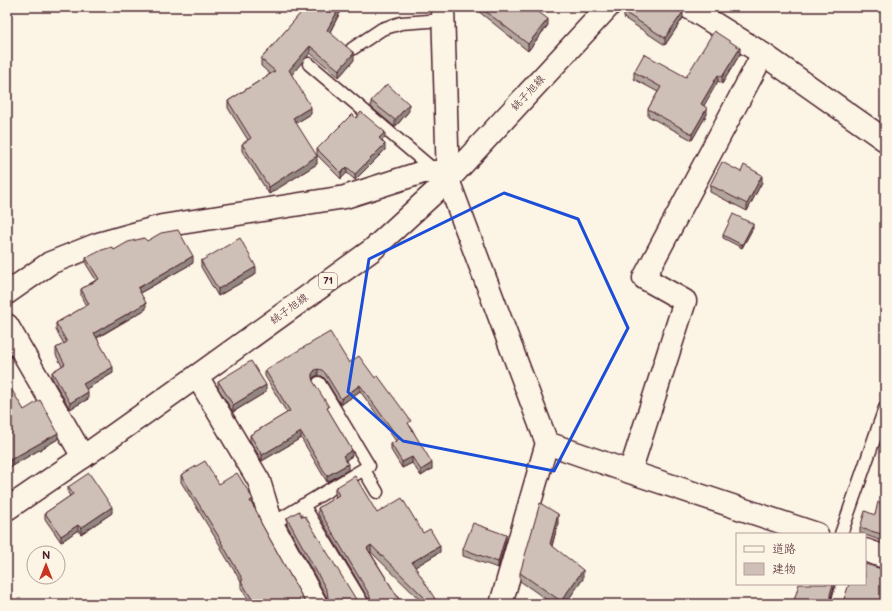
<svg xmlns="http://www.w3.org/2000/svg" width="892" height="611" viewBox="0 0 892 611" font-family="'Balsamiq Sans','Klee One',sans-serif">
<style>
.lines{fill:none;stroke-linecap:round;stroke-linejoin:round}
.lane-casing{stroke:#4a1f2b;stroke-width:15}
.street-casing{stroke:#4a1f2b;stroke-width:25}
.primary-casing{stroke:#4a1f2b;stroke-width:25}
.lane{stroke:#fcf5e5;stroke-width:12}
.street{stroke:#fcf5e5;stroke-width:22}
.primary{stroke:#fcf5e5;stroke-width:22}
.wall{fill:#b2a59d;stroke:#4a1f2b}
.shaded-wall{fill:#918680;stroke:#4a1f2b}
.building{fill:#cfc0b7;stroke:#4a1f2b}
.marked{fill:none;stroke:#1d4ed8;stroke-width:3;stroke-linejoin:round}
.labels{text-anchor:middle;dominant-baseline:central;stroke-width:4;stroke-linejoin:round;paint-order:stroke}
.shield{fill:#fcf5e5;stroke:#7f5f63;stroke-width:1}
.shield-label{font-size:10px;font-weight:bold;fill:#4a1f2b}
.street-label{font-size:11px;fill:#4a1f2b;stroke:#fcf5e5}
</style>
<rect width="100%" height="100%" fill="#fcf5e5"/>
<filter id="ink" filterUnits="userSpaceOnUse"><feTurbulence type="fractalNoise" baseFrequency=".025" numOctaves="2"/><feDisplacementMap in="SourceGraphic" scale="8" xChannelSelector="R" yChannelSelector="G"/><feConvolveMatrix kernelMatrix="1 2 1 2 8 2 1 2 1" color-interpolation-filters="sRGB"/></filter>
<g filter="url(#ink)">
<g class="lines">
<defs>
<path id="lane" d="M352 49 382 29 401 23 443 20
M309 64 435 171
M364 470 377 492
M303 505 363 604
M272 524 369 466 319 383
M841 534 885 408
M837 604 843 584"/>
<path id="street" d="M443 7 448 180 547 443 501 604
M688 7 763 54 885 140
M7 293 50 263 98 244 162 226 345 197 423 172H436L448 180
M7 325 83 457
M197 376 259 481 272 524 316 604
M547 443 630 472 817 534
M630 472 685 301 644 278 763 54
M865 550 885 557"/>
<path id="primary" d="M7 509 83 457 197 376 372 250 448 180 608 7"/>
</defs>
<use href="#lane" class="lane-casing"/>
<use href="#street" class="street-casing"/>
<use href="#primary" class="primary-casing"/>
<use href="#lane" class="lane"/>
<use href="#street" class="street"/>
<use href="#primary" class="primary"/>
</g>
<path class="wall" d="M295 7H343L330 32 354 60 339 77 310 53 291 75 311 114 296 123 317 164 269 194 242 151V144L248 140 228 108V101L270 74 261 66V59L301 13 295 10Z
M473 7H532L548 25 528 51Z
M624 12 683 18 665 45 624 18Z
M740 54 722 84 718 81 703 106 707 114 692 140 648 116V109L658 92 634 79V72L686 77Z
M371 101 409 111 395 127 371 107Z
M356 118 385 138 382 141 385 150 355 180 347 173 341 179 317 155V149Z
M741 172 762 182 747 211 710 192V185Z
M753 228 742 248 723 238V235Z
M147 241 193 263 140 293 146 309 97 338 113 373 86 389 88 399 70 409 52 378V372L62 366 56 355V348L64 344 56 330V323L86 306 81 296V289L96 280 86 264V258Z
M201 261 256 274 218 296 201 267Z
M349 363 411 427 432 469 421 476 412 463 402 468 391 450V444L396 441 360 391 341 405 325 379 322 376H315L312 380 352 456 346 460 348 470 327 482 301 438 262 461 250 441V435L287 413 265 376V370Z
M218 381 266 392 233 412 218 388Z
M7 389 24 410 58 439 10 467 7 462Z
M181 475 219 484 253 505 261 523 306 604H251L241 588V582L221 549V547L181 482Z
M68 487 112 513 81 534 78 530 61 542 45 519V513L70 496 68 493Z
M335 488 377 513 423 533 440 552 415 567 435 604H424L371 552H370L402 604H367L370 601 369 600 318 514V508L336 497 335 495Z
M885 504V542L865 535V534H860V528L875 515Z
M287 518 357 601H328L327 598 287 525Z
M558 523 552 546 583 579 565 604H553L520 581V573Z
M506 541 498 568 463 556V549Z"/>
<path class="shaded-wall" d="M340 7H343L327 37V30Z
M683 12V18L665 45V38Z
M548 19V25L528 51V44Z
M310 46V53L289 78V70Z
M740 48V54L722 84V77Z
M354 53V60L339 77V70Z
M718 75V81L701 111V104Z
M409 104V111L395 127V120Z
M311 107V114L293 125V118Z
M707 108V114L692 140V134Z
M385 132V138L379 144V138Z
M385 144V150L355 180V174Z
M317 156V164L269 194V187Z
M347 167V173L341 179V173Z
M762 175V182L747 211V204Z
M753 224V228L742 248V245Z
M193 256V263L138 294V288Z
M256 267V274L218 296V289Z
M146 303V309L94 339V333Z
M113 367V373L83 391V384Z
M318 369V376H315L312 380V374L315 370Z
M266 385V392L233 412V405Z
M360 385V391L341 405V399Z
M88 392V399L70 409V403Z
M301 432V438L262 461V455Z
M58 433V439L10 467V460Z
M352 450V456L343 462V456Z
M412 457V463L402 468V462Z
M432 463V469L421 476V470Z
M348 464V470L327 482V476Z
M253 499V506L250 501Z
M112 507V513L81 534V528Z
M558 514V523L550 553V544Z
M78 525V530L61 542V536Z
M506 535V541L498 568V562Z
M371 545V552L367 554V548Z
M440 546V552L412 569V562Z
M583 570V579L565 604H561V601Z
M833 584H835L830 602V595Z
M435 599V604H430V603Z"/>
<path class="building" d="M303 7H340L327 30 354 53 339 70 310 46 289 70 311 107 293 118 317 156 269 187 242 144 251 138 228 101 275 71 261 59 305 8Z
M480 7H532L548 19 528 44Z
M628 7H678L683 12 665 38 624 12Z
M714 31 740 48 722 77 718 75 701 104 707 108 692 134 648 109 661 87 634 72 644 54 686 77Z
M387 84 409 104 395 120 371 101Z
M361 112 385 132 379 138 385 144 355 174 347 167 341 173 317 149 352 114 356 118Z
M722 162 741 172 744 165 762 175 747 204 710 185Z
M733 214 753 224 742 245 723 235Z
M178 230 193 256 138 288 146 303 94 333 113 367 83 384 88 392 70 403 52 372 65 364 56 348 67 342 56 323 89 304 81 289 99 279 86 258 102 250 112 247 114 250 128 242 144 238 147 241 161 233Z
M240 238 256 267 218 289 201 261Z
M330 332 349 363 359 356 375 378 378 376 411 421 408 423 432 463 421 470 412 457 402 462 391 444 399 439 360 385 341 399 325 373 322 370 318 369 315 370 312 374V377L313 381 329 407 327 408 352 450 343 456 348 464 327 476 301 432 262 455 250 435 290 411 265 370Z
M251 361 266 385 233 405 218 381Z
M10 387 24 410 40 400 58 433 10 460 7 455V389Z
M205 461 219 484 237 473 253 499 250 501 258 514 261 523 306 604H255L241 581 243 580 221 542H222L181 475Z
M89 473 112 507 81 528 78 525 61 536 45 513 73 494 68 487Z
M355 476 377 513 402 498 423 533 430 529 440 546 412 562 435 599 430 603 371 545 367 548 402 604H366L370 601V597L369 594 318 508 339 495 335 488Z
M878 502 885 504V535L860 528 865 511 875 515Z
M540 503 558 514 550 544 583 570 561 601 520 573Z
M299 511 302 517 305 516 357 601 360 604H326L328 597 327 591 287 518Z
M473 523 506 535 498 562 463 549Z
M865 564 885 570V604H838L842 602 844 599 849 584H865Z
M799 584H833L830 595V598L831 602 835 604H837H793Z"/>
</g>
<path class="marked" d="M504 193 578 219 628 328 554 471 403 441 348 392 369 259Z"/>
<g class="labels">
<rect class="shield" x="319" y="273" width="18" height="16" rx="3"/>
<g class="shield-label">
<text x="328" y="281">71</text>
</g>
<g class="street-label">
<text transform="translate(528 93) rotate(-47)">銚子旭線</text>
<text transform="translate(289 309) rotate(-36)">銚子旭線</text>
</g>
</g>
<rect width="892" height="611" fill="none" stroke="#fcf5e5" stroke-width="24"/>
<rect x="12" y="12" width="868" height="587" fill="none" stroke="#4a1f2b" stroke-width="1.5" filter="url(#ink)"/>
<rect x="736" y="533" width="130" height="52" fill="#fcf5e5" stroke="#b59f9b"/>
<rect x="744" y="546" width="20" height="6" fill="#fcf5e5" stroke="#b59f9b"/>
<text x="772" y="553" font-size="12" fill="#4a1f2b">道路</text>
<rect x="744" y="563" width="20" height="12" fill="#cfc0b7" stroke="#b59f9b"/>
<text x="772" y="573" font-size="12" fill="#4a1f2b">建物</text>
<g transform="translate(46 565)"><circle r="19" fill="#fcf5e5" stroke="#b59f9b"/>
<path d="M0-3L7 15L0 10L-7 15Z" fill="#c8321e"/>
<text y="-6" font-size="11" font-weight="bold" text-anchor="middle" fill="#4a1f2b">N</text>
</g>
</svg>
